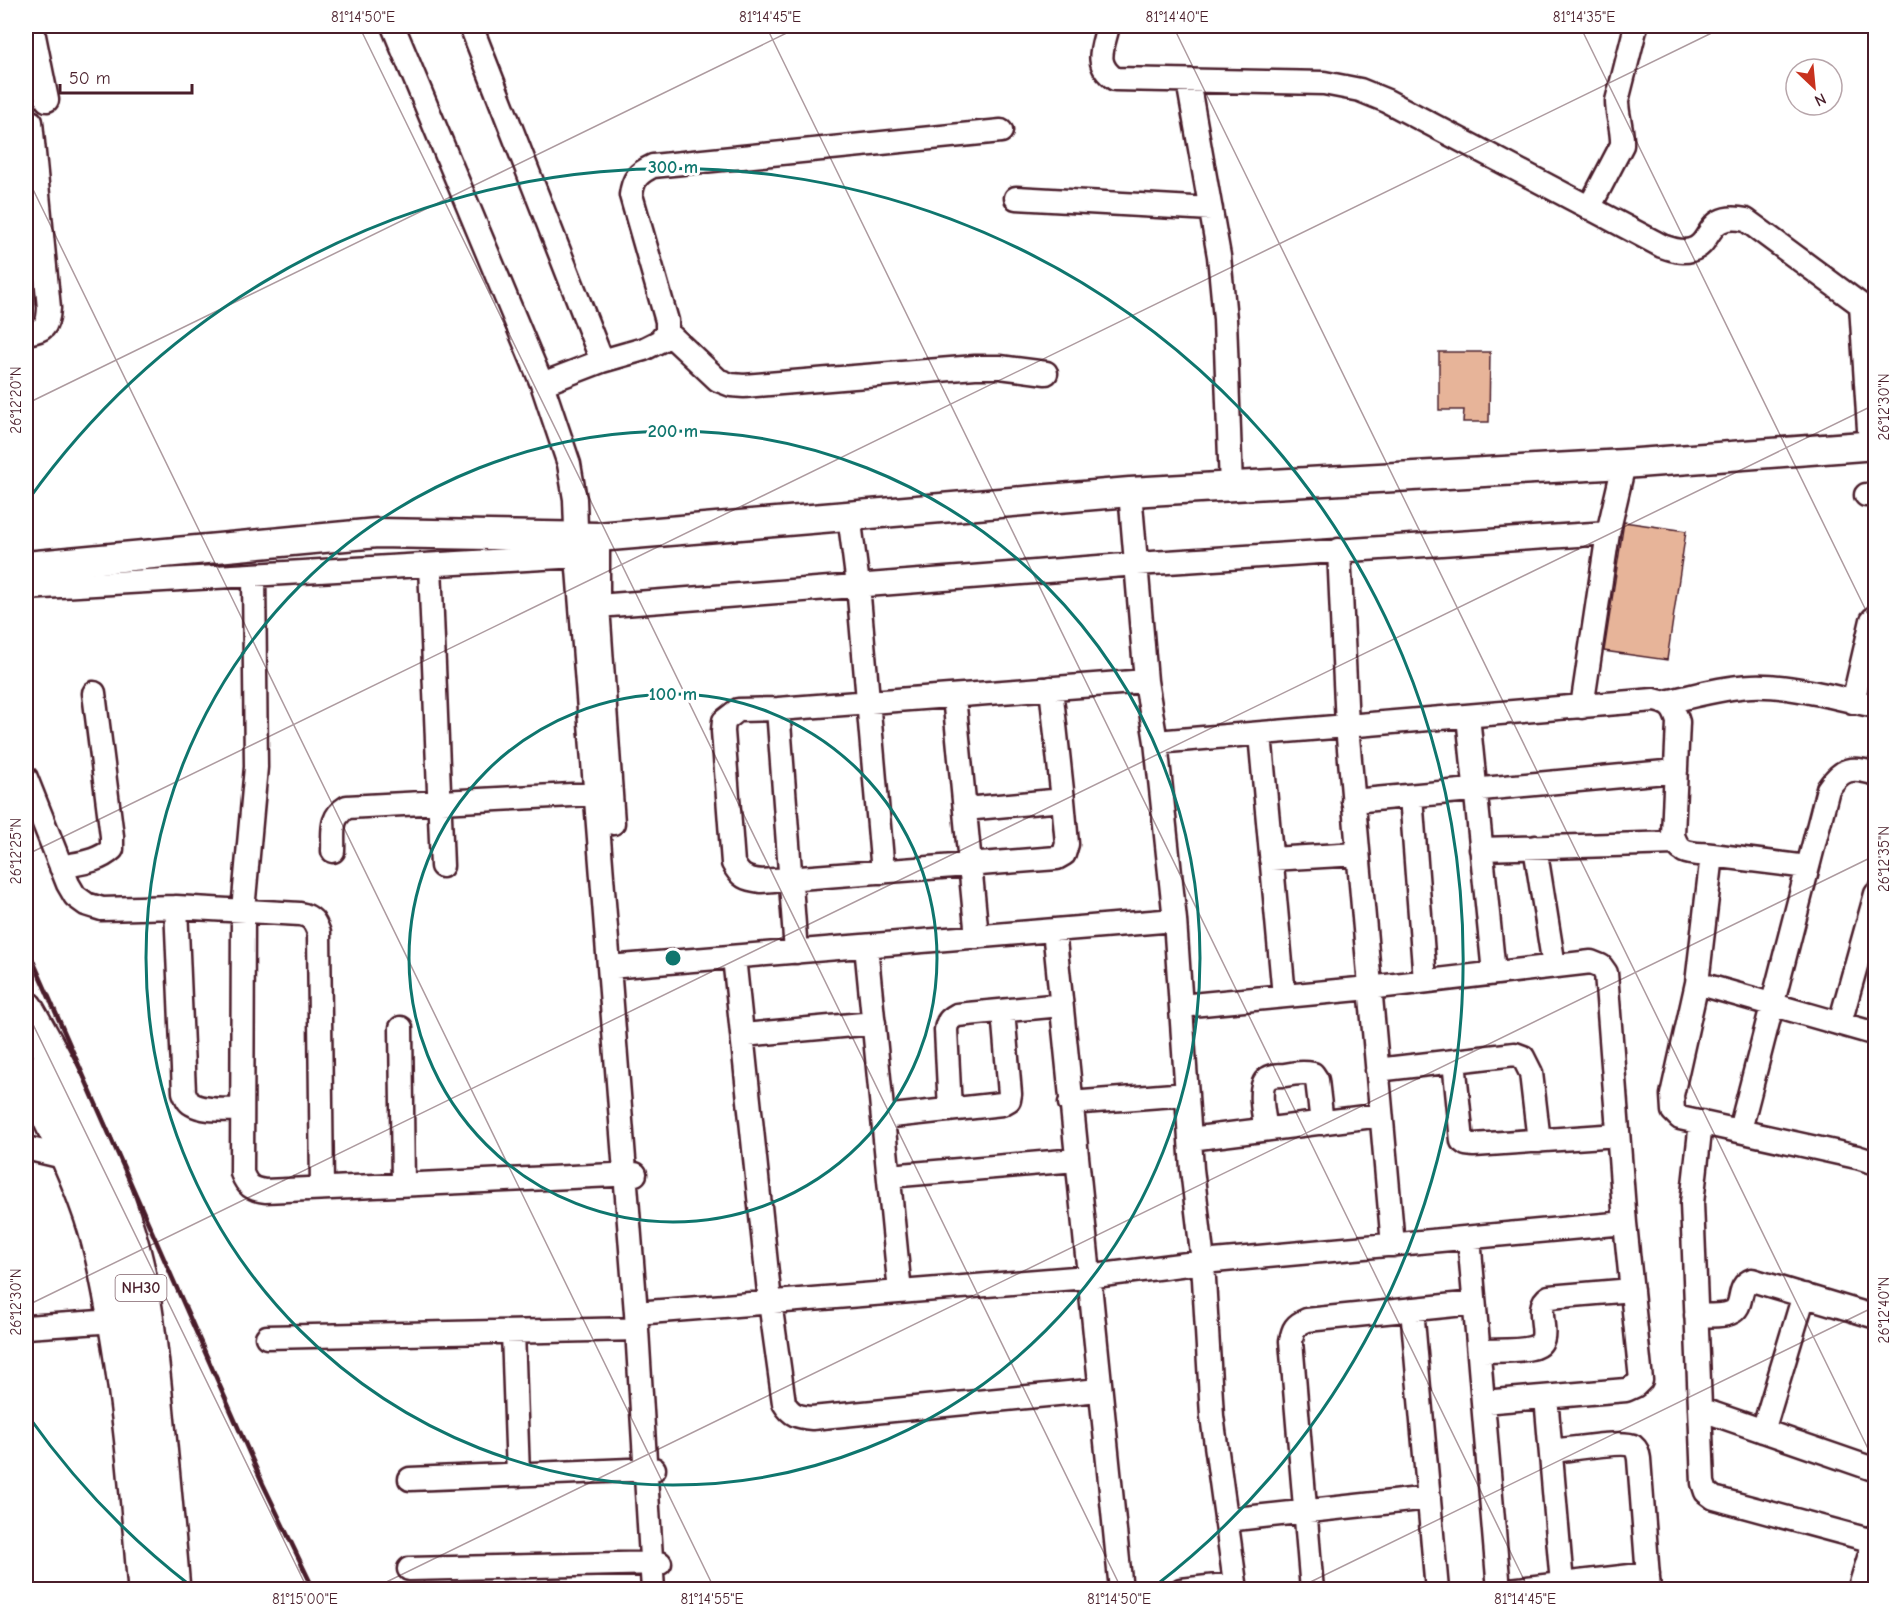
<svg xmlns="http://www.w3.org/2000/svg" width="1901" height="1615" viewBox="0 0 1901 1615" font-family="'Comic Neue',sans-serif">
<style>
.building{fill:#e7b499;stroke:#4a1f2b;stroke-width:1.5}
.lines{fill:none;stroke-linecap:round;stroke-linejoin:round}
.minor-casing{stroke:#4a1f2b;stroke-width:27}
.major-casing{stroke:#4a1f2b;stroke-width:33}
.highway-casing{stroke:#4a1f2b;stroke-width:38}
.minor{stroke:#fff;stroke-width:22}
.major{stroke:#fff;stroke-width:28}
.highway{stroke:#fff;stroke-width:33}
.rail{stroke:#4a1f2b;stroke-width:4.5}
.ticks{fill:none;stroke:#4a1f2b;stroke-width:1.5;stroke-opacity:0.45}
.ring{fill:none;stroke:#0f766e;stroke-width:3}
.labels{text-anchor:middle;dominant-baseline:central;stroke-width:6;stroke-linejoin:round;paint-order:stroke}
.shield{fill:#fff;stroke:#80626b;stroke-width:1.5}
.shield-label{font-size:16px;font-weight:bold;fill:#4a1f2b}
.centre{fill:#0f766e;stroke:#fff;stroke-width:3}
.ring-label{font-size:18px;text-anchor:middle;font-weight:bold;fill:#0f766e;stroke:#fff;stroke-width:6;stroke-linejoin:round;paint-order:stroke}
.neatline{fill:none;stroke:#4a1f2b;stroke-width:2}
.ticks-label{font-size:15px;text-anchor:middle;fill:#4a1f2b}
</style>
<rect width="100%" height="100%" fill="#fff"/>
<filter id="ink" filterUnits="userSpaceOnUse"><feTurbulence type="fractalNoise" baseFrequency=".0167" numOctaves="2"/><feDisplacementMap in="SourceGraphic" scale="12" xChannelSelector="R" yChannelSelector="G"/><feConvolveMatrix kernelMatrix="1 2 1 2 8 2 1 2 1" color-interpolation-filters="sRGB"/></filter>
<g filter="url(#ink)">
<path class="building" d="M1439 352H1490L1489 422H1463L1464 410H1439Z
M1624 522 1686 531 1667 660 1604 651Z"/>
<g class="lines">
<defs>
<path id="minor" d="M32 26 47 100
M393 26 542 384 569 464 575 499 577 556 636 1313 653 1590
M471 26 602 361
M1108 26C1103 48 1093 64 1115 79L1324 83 1360 90 1387 101 1662 246C1671 249 1681 253 1691 250 1714 244 1704 211 1746 220L1876 316
M1188 81 1219 256 1225 319 1231 487
M1016 198 1211 209
M1589 208 1622 145C1623 130 1617 116 1617 101L1636 26
M1861 305 1870 445
M667 332 718 380 731 385 744 386 975 367H1000L1046 373
M26 333C44 331 48 327 49 308L31 122
M542 384 602 361 644 349 660 341 667 332V321L631 195C633 179 638 173 653 166L1001 131
M1130 492 1146 681 1156 742 1175 920 1192 1169 1203 1262 1212 1416 1236 1590
M1866 495H1876
M849 515 858 585 883 872
M598 537V606L613 823
M1339 550 1347 726 1393 1245
M430 565 442 866
M254 575 256 767 243 910 242 1173C247 1186 252 1189 265 1191L635 1174
M26 588 577 556
M598 606 1137 564 1608 533
M954 696 977 937
M1666 702C1694 696 1723 687 1752 686 1788 684 1840 699 1876 706
M1853 702 1872 620 1876 616
M1582 707 1608 533 1624 464
M778 709 796 952
M1468 716 1494 973
M1260 734 1284 996
M1156 742 1654 700C1670 703 1674 708 1678 722L1673 835C1679 857 1693 853 1712 855L1697 983 1672 1095 1673 1111 1680 1118 1857 1157 1876 1163
M26 778 68 884 75 896 86 904 102 909 176 907 300 914C312 916 315 922 319 933L322 1188
M1411 796 1425 981
M1063 800 1067 844 1064 854 1057 858 761 881C746 879 740 877 733 863L723 731 724 721 738 710 778 709 1146 681
M1353 801 1676 771
M965 809 1063 800 1051 688
M1535 847 1554 966
M1481 849 1675 843
M333 851C334 832 329 818 347 807L610 793
M1712 855 1807 867
M1271 859 1358 854
M61 867C79 863 98 862 112 849V836L94 693
M176 907 184 1092C186 1097 188 1102 192 1104 205 1112 228 1109 242 1110
M1054 930 1121 1590
M866 946 900 1292
M734 957 770 1302 784 1403C791 1415 798 1417 812 1418L1099 1390
M609 967 1175 920
M1697 983 1876 1034
M1840 1023 1876 894
M401 1028 403 1184
M743 1035 874 1023
M1454 1061 1462 1141 1466 1144 1474 1145 1618 1135
M1377 1070 1515 1054 1523 1057 1531 1073 1539 1141
M1070 1103 1187 1094
M950 1110 946 1030C947 1021 950 1019 957 1015L1061 1005
M883 1117 1002 1104 1009 1100 1010 1094 1003 1011
M1701 1122 1692 1203 1703 1483 1706 1492 1714 1498 1873 1541
M1266 1129C1264 1118 1257 1086 1267 1079 1271 1075 1280 1075 1285 1075 1295 1073 1303 1072 1313 1074L1317 1080 1322 1123
M1740 1130 1828 789C1842 768 1851 766 1876 774
M1190 1139 1381 1115
M26 1148 68 1158
M889 1176 1076 1160
M1469 1238 1499 1590
M1412 1309 1437 1590
M636 1313 1087 1277 1203 1262 1625 1223 1606 973 1601 966 1591 962 1369 988 1181 1006
M1696 1315C1706 1315 1720 1317 1730 1313 1746 1307 1735 1286 1752 1280L1876 1317
M26 1327 115 1321
M513 1332 518 1475
M267 1337 637 1329
M1479 1351C1495 1350 1515 1352 1531 1348 1558 1342 1530 1309 1549 1297L1632 1290
M1546 1397 1562 1584
M1483 1402 1626 1390 1635 1386 1641 1380 1625 1223
M1700 1409 1876 1470
M1763 1431 1804 1295
M1551 1451C1566 1450 1623 1440 1633 1446 1638 1450 1638 1454 1639 1459L1649 1590
M410 1479 654 1469
M1226 1520 1429 1498
M409 1569 660 1563
M1181 1590 1235 1584
M1312 1590 1291 1341C1293 1329 1295 1325 1307 1320L1474 1303
M1510 1590 1648 1574
M1859 1590 1876 1535"/>
<path id="major" d="M26 566 377 533 598 537 1130 492 1624 464 1876 445"/>
<path id="highway" d="M26 1008C64 1074 99 1144 123 1217 144 1277 150 1342 156 1404 162 1466 168 1528 173 1590
M26 1071C50 1118 74 1166 91 1216 103 1252 110 1290 116 1327 131 1414 138 1502 145 1590"/>
</defs>
<use href="#minor" class="minor-casing"/>
<use href="#major" class="major-casing"/>
<use href="#highway" class="highway-casing"/>
<use href="#minor" class="minor"/>
<use href="#major" class="major"/>
<use href="#highway" class="highway"/>
<path class="rail" d="M26 945 263 1484 314 1590"/>
</g>
</g>
<path class="ticks" d="M359 26 1122 1590M766 26 1529 1590M1173 26 1876 1465M1580 26 1876 631M26 175 715 1590M26 404 801 26M26 855 1726 26M26 1010 308 1590M26 1306 1876 404M370 1590 1876 855M1294 1590 1876 1306"/>
<g class="ring">
<circle cx="673" cy="958" r="264"/>
<circle cx="673" cy="958" r="527"/>
<path d="M191 1586A791 791 0 0 1 29 1417M29 499A791 791 0 1 1 1155 1586"/>
</g>
<g class="labels">
<rect class="shield" x="115.5" y="1275" width="51" height="26" rx="4.5"/>
<g class="shield-label">
<text x="141" y="1288">NH30</text>
</g>
</g>
<circle cx="673" cy="958" r="9" class="centre"/>
<g class="ring-label">
<text x="673" y="173">300 m</text>
<text x="673" y="437">200 m</text>
<text x="673" y="700">100 m</text>
</g>
<rect width="1901" height="1615" fill="none" stroke="#fff" stroke-width="66"/>
<g transform="translate(1814 87) rotate(154)"><circle r="28" fill="#ffffff" stroke="#b7a5aa" stroke-width="1.5"/>
<path d="M0-4.5L10 22L0 15L-10 22Z" fill="#c8321e"/>
<text y="-9" font-size="16" font-weight="bold" text-anchor="middle" fill="#4a1f2b">N</text>
</g>
<path d="M60 84v9h132v-9" fill="none" stroke="#4a1f2b" stroke-width="3"/>
<text x="69" y="84" font-size="18" fill="#4a1f2b" stroke="#ffffff" stroke-width="4.5" paint-order="stroke">50 m</text>
<rect x="33" y="33" width="1835" height="1549" class="neatline"/>
<g class="ticks-label">
<text x="363" y="22">81°14'50"E</text>
<text x="770" y="22">81°14'45"E</text>
<text x="1177" y="22">81°14'40"E</text>
<text x="1584" y="22">81°14'35"E</text>
<text transform="translate(16 400) rotate(-90)" y="5">26°12'20"N</text>
<text transform="translate(1884 407) rotate(-90)" y="5">26°12'30"N</text>
<text transform="translate(16 851) rotate(-90)" y="5">26°12'25"N</text>
<text transform="translate(1884 859) rotate(-90)" y="5">26°12'35"N</text>
<text transform="translate(16 1302) rotate(-90)" y="5">26°12'30"N</text>
<text transform="translate(1884 1310) rotate(-90)" y="5">26°12'40"N</text>
<text x="305" y="1604">81°15'00"E</text>
<text x="712" y="1604">81°14'55"E</text>
<text x="1119" y="1604">81°14'50"E</text>
<text x="1525" y="1604">81°14'45"E</text>
</g>
</svg>
